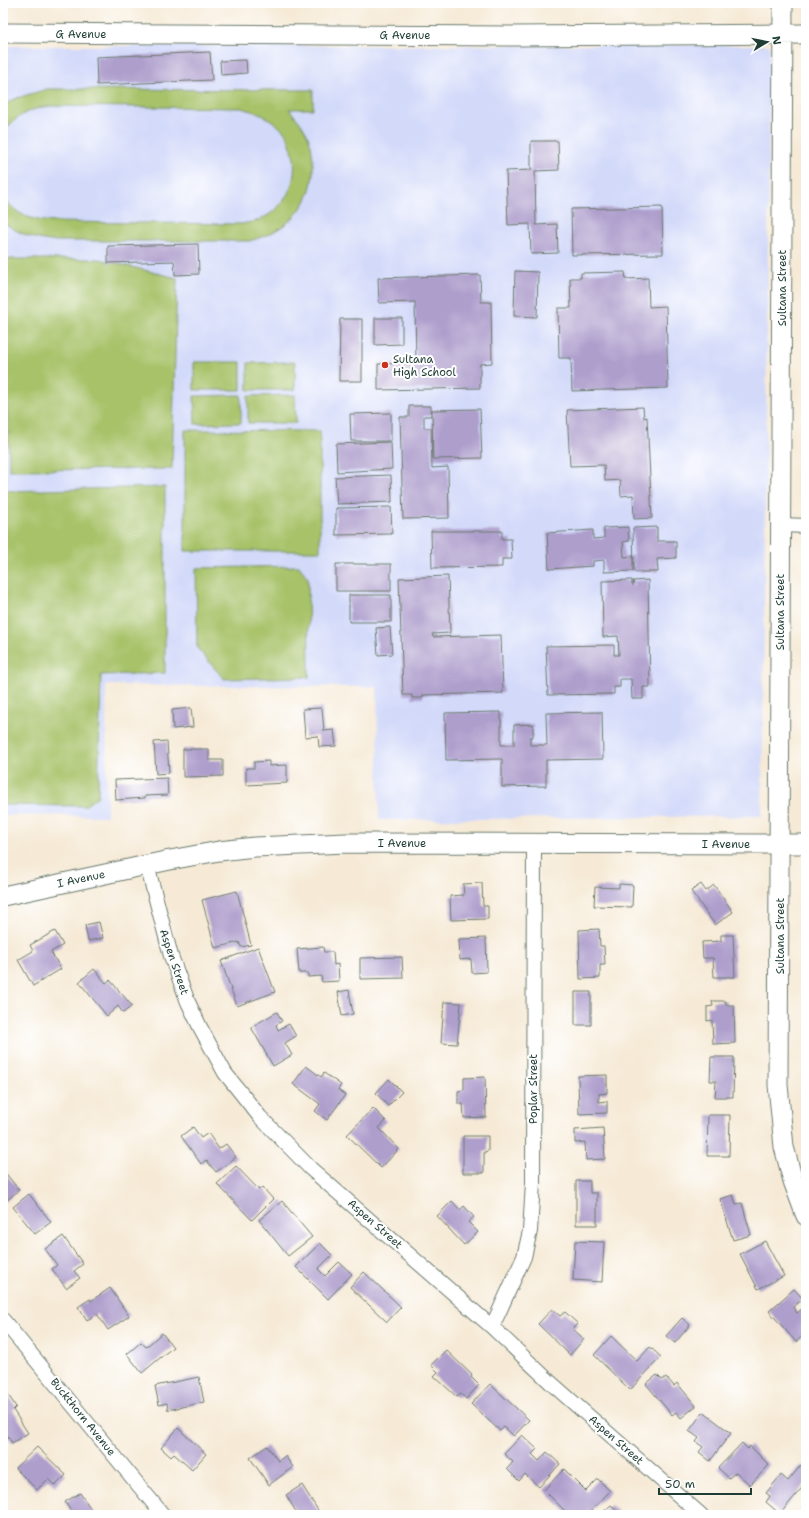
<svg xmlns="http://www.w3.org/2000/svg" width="809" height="1518" viewBox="0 0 809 1518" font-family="'Shantell Sans',sans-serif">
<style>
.built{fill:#d2d9f9}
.green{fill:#a7c269;stroke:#63804e}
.building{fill:#ae9ecc}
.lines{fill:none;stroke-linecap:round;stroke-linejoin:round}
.street-casing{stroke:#6a7a6d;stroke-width:16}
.secondary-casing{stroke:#6a7a6d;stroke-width:21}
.street{stroke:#fff;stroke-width:14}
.secondary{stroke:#fff;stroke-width:19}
.poi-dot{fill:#c8321e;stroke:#fff;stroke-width:1.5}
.labels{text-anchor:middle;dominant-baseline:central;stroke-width:4;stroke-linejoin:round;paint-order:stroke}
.street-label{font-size:11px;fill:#1f3d34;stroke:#fff}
.poi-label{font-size:11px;fill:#1f3d34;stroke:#fff;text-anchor:start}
</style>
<rect width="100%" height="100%" fill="#fff"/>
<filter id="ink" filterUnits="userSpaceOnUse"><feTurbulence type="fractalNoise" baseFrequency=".025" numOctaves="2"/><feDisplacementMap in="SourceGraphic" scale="8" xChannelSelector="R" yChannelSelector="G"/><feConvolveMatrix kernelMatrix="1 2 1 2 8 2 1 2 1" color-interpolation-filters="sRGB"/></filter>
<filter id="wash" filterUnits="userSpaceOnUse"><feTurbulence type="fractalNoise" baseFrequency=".012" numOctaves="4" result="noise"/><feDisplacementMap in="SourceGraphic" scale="16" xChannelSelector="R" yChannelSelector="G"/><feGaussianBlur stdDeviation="0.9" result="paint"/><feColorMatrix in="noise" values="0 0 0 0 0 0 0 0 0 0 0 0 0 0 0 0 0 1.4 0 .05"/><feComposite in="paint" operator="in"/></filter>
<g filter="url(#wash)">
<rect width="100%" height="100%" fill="#f6ead6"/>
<path class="built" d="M770 45 762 816 379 820 377 687 106 685 107 816 3 815V46Z"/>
<path class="green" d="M47 89 313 90V109H289C296 117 302 124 307 134 311 143 313 154 313 164 315 206 287 231 249 241H50C30 238 20 234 3 222V195C15 216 32 220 54 222L241 224C246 223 253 222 259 220 289 207 302 174 290 144 289 140 287 136 285 133 274 119 258 112 241 108L51 106C31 108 14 116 3 134V105L17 98Z
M7 259H99L177 278 172 469 9 470 7 392 3 383V262Z
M194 362H241V390H194Z
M295 362V390H248V363Z
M241 395V423L195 424 194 396Z
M295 395 296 423H248V396Z
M185 430 320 431V551H185Z
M165 487V673L101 675 98 796 85 806 3 805V491Z
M299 566 308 578 309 677 224 679 197 648 196 568Z"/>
<g id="blocks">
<path class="building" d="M210 52 212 80 97 85 96 57Z
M246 60 247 73 221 75 220 61Z
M531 141H558L559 170 535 171 536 225 557 224 558 253 531 254 530 224 508 225 506 171 531 170Z
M662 207 663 254 572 255 571 209Z
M198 244 199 274 175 275 174 261 108 263V246Z
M515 271 538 272 537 317 514 316Z
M625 272 626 279 648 278 649 307 666 306 668 388 572 391 571 358H559L558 308H571L570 278H581V273Z
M480 275 481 302H491L492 363 480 364V388L378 390V364L416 363 415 302 379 303 378 278Z
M375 318H402V344L375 345Z
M340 319H362V381H339Z
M409 406H431V416H424V428H431L432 468 448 467 449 518 403 519 400 417H409Z
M643 407 644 418 647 417 652 518 634 519 633 495 621 496 620 480 605 481 604 465 570 466 567 410Z
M480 409 482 458 433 459 432 410Z
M391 413V441H351L350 414Z
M391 442 392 469 337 472 336 444Z
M391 475 392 502 337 504 335 477Z
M391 507 392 534 336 535V508Z
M628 527 629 541 623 542 624 557 633 556V571L604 572V560L593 561V566L549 569 547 533 593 530V539L604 538V528Z
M657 527V541H676V558L657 559 658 572H634L633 528Z
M431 531H502V539H511L512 559H502V567L432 568Z
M336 564H391V591H336Z
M448 576 450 633 432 634 433 637 501 635 503 693 423 695V698H412V695H403L399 578Z
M632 580V585H634L633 581 648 580 650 687H643V699H632L631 679H620V687H614V694L548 695 546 646 614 645V655H619L618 636 603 637 602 581Z
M349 595H391V622H349Z
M390 627 392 654 378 655 376 628Z
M191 708 193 727 173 729 172 710Z
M322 708 324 731 334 730 336 746 319 747 318 736 305 737 303 709Z
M501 712V745H514V725L533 724V737H530V745H547L546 713 602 712 603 759 546 760V786L502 787V759L446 760 445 713Z
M167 741 169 773 156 774 154 742Z
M183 749H209V760H223V776L183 777Z
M269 761V766L287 765V783L246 785V768H254V762Z
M167 778 168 795 145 796V798L116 800 115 780Z
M482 883 483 906H488V919L451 920 450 896 464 895 463 884Z
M619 884 633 885 632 907 594 906 595 887 619 888Z
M701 884 706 891 714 885 733 912 715 925 691 891Z
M237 891 251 945 241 947 239 942 215 948 202 900Z
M99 922 103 938 88 941 85 925Z
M599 929 600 946H604L605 965H600V978L580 979 579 930Z
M55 931 63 945 51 952 61 969 33 986 18 960 33 951 30 945Z
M721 935H733L735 977H714L713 958H703L702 942 721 941Z
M486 938 487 972 472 973 471 959 460 960 459 939Z
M258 947 275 992 237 1006 221 961Z
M323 947 324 952H333L334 965 338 964 339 981 322 982 321 976 308 977V973H299L297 949Z
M402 957 403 978 360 979V958Z
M94 969 106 983 110 980 132 1006 123 1013 118 1006 107 1016 79 982Z
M349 990 353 1014 342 1016 338 992Z
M575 992H591V1025H575Z
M712 1001H726V1005H734L735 1043 713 1044 712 1020 707 1021V1007L713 1006Z
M444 1002 461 1003 457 1044 441 1043Z
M277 1012 282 1021 276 1025 278 1030 289 1024 296 1036 285 1043 292 1055 273 1066 251 1027Z
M711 1057H734L733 1097H715L716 1081H710Z
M306 1066 321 1077 324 1073 341 1085 338 1090 345 1095 327 1120 315 1111 320 1104 293 1084Z
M607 1075V1093L599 1094V1102L607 1101V1113L579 1114 578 1076Z
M485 1077 486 1117 464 1118 463 1104H458V1091L464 1090V1078Z
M389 1079 402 1092 388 1106 376 1093Z
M373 1108 386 1121 379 1128 399 1149 381 1168 347 1135Z
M708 1115H730L729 1156H707Z
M193 1127 201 1138 208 1133 219 1149 226 1144 236 1157 216 1172 206 1160 201 1164 181 1136Z
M603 1128 605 1159 586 1160 585 1142 575 1143V1130Z
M463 1136H488V1151L484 1152V1173H463Z
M236 1166 259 1190 262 1187 273 1199 252 1220 217 1184Z
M3 1170 19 1190 5 1202 3 1200Z
M576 1181H590V1193H597V1225H576Z
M29 1194 51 1222 35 1234 13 1207Z
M733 1195 736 1204 742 1203 751 1235 733 1240 720 1199Z
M282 1201 312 1237 288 1256 259 1220Z
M452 1201 460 1210 464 1206 474 1217 468 1222 478 1232 464 1245 437 1216Z
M63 1236 83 1264 74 1271 80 1278 66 1288 52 1269 57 1265 45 1249Z
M575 1241 604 1242 602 1282 573 1280Z
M765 1241 784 1276 758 1289 740 1254Z
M320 1243 332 1255 318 1269 325 1276 339 1262 352 1274 328 1299 296 1267Z
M364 1272 401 1307 387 1322 350 1287Z
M110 1288 129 1316 108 1330 97 1314 87 1320 78 1307 90 1299 91 1301Z
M794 1289 803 1299 793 1307 797 1313 802 1309 806 1314V1318L804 1320 806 1323V1333L796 1342 769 1311Z
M552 1309 560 1316 565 1312 578 1324 573 1329 584 1339 570 1355 538 1324Z
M682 1318 690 1325 675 1343 666 1336Z
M162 1333 173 1347 142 1373 127 1354 141 1342 146 1347Z
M611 1336 637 1361 650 1347 661 1357 630 1390 594 1355Z
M446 1350 472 1375 471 1377 479 1385 466 1399 461 1394 457 1397 434 1376 438 1372 431 1365Z
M657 1375 662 1380 666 1377 674 1386 677 1383 696 1406 681 1418 676 1412 672 1415 646 1384Z
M199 1377 204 1402 168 1410 167 1403 159 1405 155 1386Z
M490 1384 529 1420 514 1436 504 1427 500 1431 471 1404Z
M7 1393 16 1407 13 1410 28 1433 12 1443 3 1428V1396Z
M703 1412 731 1433 710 1461 699 1452 703 1447 696 1442 699 1438 689 1431Z
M178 1428 206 1454 192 1470 174 1454 171 1457 161 1448Z
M522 1435 537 1449 532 1454 539 1461 547 1452 560 1464 539 1487 525 1474 519 1481 507 1469 513 1462 504 1454Z
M742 1443 748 1449 750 1446 769 1465 750 1485 736 1472 729 1478 718 1468Z
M267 1446 278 1461 285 1456 293 1467 269 1485 250 1458Z
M37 1447 66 1475 55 1486 48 1479 37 1490 15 1468Z
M801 1465 806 1469V1483L780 1514 766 1502 770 1496 766 1493 781 1475 788 1481Z
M564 1469 586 1491 598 1479 610 1491 587 1515H569L544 1490Z
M302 1485 321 1515H298L286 1495Z
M80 1493 95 1515H69L72 1513 65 1502Z
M611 1505 621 1515H600Z"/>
</g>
</g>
<g filter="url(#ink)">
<use href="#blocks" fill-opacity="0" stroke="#6a7a6d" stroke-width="1"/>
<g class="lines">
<defs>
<path id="street" d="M781 525 806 526
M147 865 171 956 188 1002 200 1027 225 1073 260 1117 311 1169 492 1327 550 1382 701 1515
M3 1320 163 1515
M492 1327 524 1257 530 1231 533 1183 534 844"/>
<path id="secondary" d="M783 3 778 1085 784 1147 793 1181 806 1216
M3 33 512 36 806 34
M3 896 170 860 219 851 255 847 346 843 806 844"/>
</defs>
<use href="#street" class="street-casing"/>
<use href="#secondary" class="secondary-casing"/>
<use href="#street" class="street"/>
<use href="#secondary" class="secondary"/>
</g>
</g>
<circle class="poi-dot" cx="385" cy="365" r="4"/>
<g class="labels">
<g class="street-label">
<text x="81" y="34">G Avenue</text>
<text x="405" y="35">G Avenue</text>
<text transform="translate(782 288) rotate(-90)">Sultana Street</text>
<text transform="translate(780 612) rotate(-90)">Sultana Street</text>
<text x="402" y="843">I Avenue</text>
<text x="726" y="844">I Avenue</text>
<text transform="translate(81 879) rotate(-12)">I Avenue</text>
<text transform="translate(780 936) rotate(-90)">Sultana Street</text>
<text transform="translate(174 962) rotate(71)">Aspen Street</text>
<text transform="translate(533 1089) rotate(-90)">Poplar Street</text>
<text transform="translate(375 1224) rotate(41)">Aspen Street</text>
<text transform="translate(83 1417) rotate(51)">Buckthorn Avenue</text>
<text transform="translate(616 1440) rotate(41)">Aspen Street</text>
</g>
<g class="poi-label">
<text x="393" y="359">Sultana<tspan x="393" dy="13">High School</tspan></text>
</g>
</g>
<rect width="809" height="1518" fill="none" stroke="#fff" stroke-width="16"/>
<g transform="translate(767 42) rotate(80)" stroke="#ffffff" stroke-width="3" paint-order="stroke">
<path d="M0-3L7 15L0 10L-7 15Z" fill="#1f3d34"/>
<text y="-6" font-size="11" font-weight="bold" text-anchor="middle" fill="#1f3d34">N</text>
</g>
<path d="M659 1488v6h92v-6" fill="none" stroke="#1f3d34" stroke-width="2"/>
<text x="665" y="1488" font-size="12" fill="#1f3d34" stroke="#ffffff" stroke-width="3" paint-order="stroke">50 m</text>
</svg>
